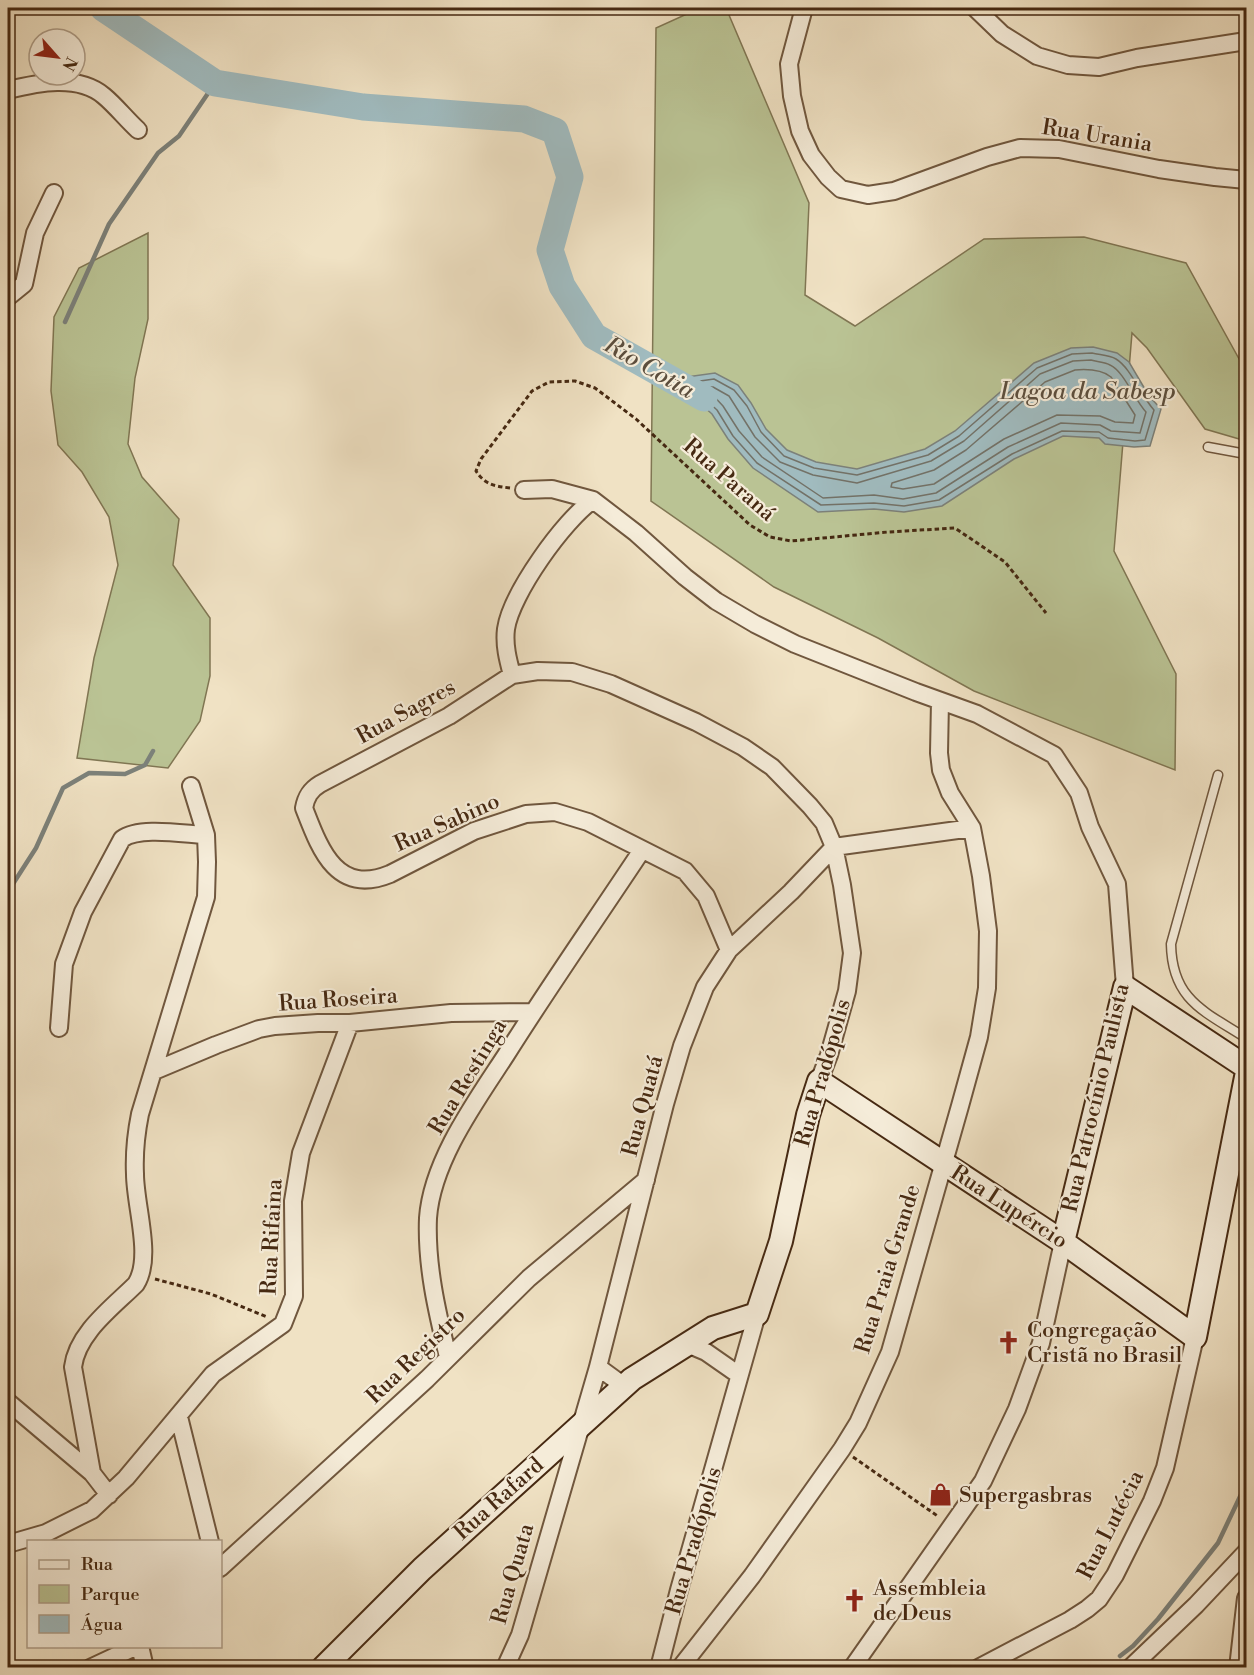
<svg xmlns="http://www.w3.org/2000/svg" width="1254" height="1675" viewBox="0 0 1254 1675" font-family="'Libre Bodoni',serif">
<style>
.green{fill:#bac394;stroke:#807653;stroke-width:1.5}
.water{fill:#a0bbbf;stroke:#7c817a;stroke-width:1.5}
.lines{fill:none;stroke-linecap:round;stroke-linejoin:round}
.shore{stroke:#737268;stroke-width:1.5}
.stream{stroke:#7c817a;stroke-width:4.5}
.river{stroke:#a0bbbf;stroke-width:27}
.lane-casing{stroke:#70573e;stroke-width:11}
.street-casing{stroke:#70573e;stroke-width:20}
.secondary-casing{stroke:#462912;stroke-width:26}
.path{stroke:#462912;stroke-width:3;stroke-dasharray:4.5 3;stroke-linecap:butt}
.lane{stroke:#f5ecd9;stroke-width:8}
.street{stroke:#f5ecd9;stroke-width:16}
.secondary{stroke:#f5ecd9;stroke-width:22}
.labels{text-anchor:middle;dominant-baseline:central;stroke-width:4.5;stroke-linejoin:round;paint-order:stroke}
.street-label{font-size:22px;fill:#462912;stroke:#f5ecd9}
.poi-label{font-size:22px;fill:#462912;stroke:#f5ecd9;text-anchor:start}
.water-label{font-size:24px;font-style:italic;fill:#5c4e3d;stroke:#f5ecd9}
</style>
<rect width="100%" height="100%" fill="#f0e2c4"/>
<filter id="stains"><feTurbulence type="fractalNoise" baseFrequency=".00333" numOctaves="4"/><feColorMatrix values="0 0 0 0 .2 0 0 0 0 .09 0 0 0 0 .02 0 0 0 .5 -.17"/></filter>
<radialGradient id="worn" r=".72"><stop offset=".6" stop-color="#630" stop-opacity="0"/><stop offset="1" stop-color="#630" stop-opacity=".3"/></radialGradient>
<path class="green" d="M700 8H726L809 203 805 295 855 326 984 239 1084 237 1186 263 1243 366 1246 368V441L1205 429 1147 348 1132 333 1114 551 1176 674 1175 770 974 691 878 638 774 587 651 501 656 28Z
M148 233V319L135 378 128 444 142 477 179 519 173 565 210 618V676L200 721 168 768 77 758 94 658 118 565 109 517 82 472 58 445 51 391 54 317 79 268Z"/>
<path class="water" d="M1093 347 1117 353 1129 362 1149 396 1161 409 1150 446 1134 447 1105 444 1099 438 1063 436 1014 459 942 506 904 512 874 509 818 512 753 468 728 439 712 414 672 379 715 373 738 385 751 403 766 429 787 450 816 462 857 469 925 449 955 431 1034 363 1071 348Z"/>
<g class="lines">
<path class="shore" d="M1092 353C1100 355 1109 355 1116 359 1131 368 1141 396 1154 410L1145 440 1135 441 1108 438 1099 432 1062 431 1012 454 939 500 904 506 874 503 821 505 757 463 733 436 717 410 690 385 693 382 714 379 734 390 747 406 761 432 784 456 814 468 857 475 928 455 959 436 1037 368 1072 354Z
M1091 360C1097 362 1105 362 1110 365 1124 371 1135 401 1146 412L1140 433 1111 431 1100 425 1061 423 1008 447 936 493 903 499 874 495 823 498 762 457 739 431 723 406 708 390 709 387H713L729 396 755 437 780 462 813 475 857 483 931 461 964 441 1040 374 1073 361Z
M1075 370C1087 369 1101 369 1111 377L1135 415 1133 423 1115 422 1100 416 1057 415 1004 439 934 484 903 489 891 487 892 483 934 470 966 450 1045 382Z"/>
<path class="stream" d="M65 322 109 224 158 153 179 136 215 83
M8 914 11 887 36 848 63 788 89 773 125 774 145 765 153 751
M1120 1656 1133 1646 1158 1619 1218 1543 1246 1484"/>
<path class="river" d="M103 8 215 83 363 107 524 119 555 131 570 177 550 250 562 286 594 336 704 398"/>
<defs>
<path id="lane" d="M1208 447 1246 454
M1218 775 1171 944C1172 1000 1204 1011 1246 1038"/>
<path id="street" d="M804 8 789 64 792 96 800 131 811 155 828 177 841 189 868 195 894 191 987 157 1020 148 1059 149 1159 169 1215 177 1246 180
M975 8 1002 34 1037 56 1068 65 1099 67 1137 58 1246 41
M8 90C37 83 78 74 104 96 116 106 126 119 138 130
M8 297 24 284 35 233 54 193
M524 490 552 489 593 500 636 533 685 577 716 601 755 624 795 644 916 692 977 714 1054 755 1079 793 1090 827 1117 884 1125 987
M512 675C508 660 504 645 506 629 511 594 564 520 593 500
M729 950 706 896 685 871 588 822 555 812 526 814 474 831 390 874C336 896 320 849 304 808 306 797 310 790 320 784L449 716 512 675 538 671 572 672 611 684 696 722 743 747 772 767 810 806 824 823 834 847 842 885 852 953 847 991 829 1055 819 1081
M59 1028 64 964 83 912 122 839C139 826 184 834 206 835
M154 1071 216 1045 259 1029 275 1026 318 1023H350L451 1013 533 1012
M687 1344 706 1352 739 1375
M448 1357C437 1312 426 1265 428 1218 432 1161 476 1101 506 1055 550 985 597 918 642 850
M598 1367 624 1386
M8 1402 92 1473 109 1495
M179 1417 210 1542
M92 1473 73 1367C77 1333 113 1307 136 1284 153 1257 135 1206 135 1174 134 1153 136 1134 140 1114L206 897 207 862 206 835 191 786
M8 1544 46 1533 92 1510 126 1478 213 1374 283 1324 294 1296 293 1201 301 1153 350 1023
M220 1568 427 1379 529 1278 646 1180
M140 1646 145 1668
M90 1668 137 1646
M505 1668 520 1635 598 1367 665 1104 682 1046 705 987 729 950 791 892 834 847 972 828
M659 1668 679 1590 757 1314
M680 1668 752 1576 842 1449 858 1423 890 1352 960 1106 979 1037 987 988 988 931 981 876 972 828 950 793 941 770 939 753 940 701
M852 1668 983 1481 1017 1409 1041 1343 1063 1242
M978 1668 1070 1620 1087 1609 1099 1599 1115 1575 1152 1501 1165 1468 1195 1337
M1130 1668 1196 1605 1246 1552
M1238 1668 1246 1598"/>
<path id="secondary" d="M1063 1242 1125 987 1246 1067
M323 1668 422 1569 632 1379 713 1328 757 1314 781 1241 808 1115 819 1081 1063 1242 1195 1337 1246 1077"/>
</defs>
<use href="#lane" class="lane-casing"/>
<use href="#street" class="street-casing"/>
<use href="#secondary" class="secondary-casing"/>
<path class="path" d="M510 488C495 486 485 485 476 471L481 459 532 391 549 382 575 381 595 388 636 419 750 525 770 537 791 541 888 532 955 528 1005 562 1046 613
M155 1279 211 1294 267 1317
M853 1457 939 1517"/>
<use href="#lane" class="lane"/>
<use href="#street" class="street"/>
<use href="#secondary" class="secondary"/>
</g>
<defs>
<symbol id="church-bare" viewBox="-9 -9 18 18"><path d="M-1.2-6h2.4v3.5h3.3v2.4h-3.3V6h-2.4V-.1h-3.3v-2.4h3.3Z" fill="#8f2418" stroke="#f5ecd9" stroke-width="2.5" paint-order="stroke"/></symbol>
<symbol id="shop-bare" viewBox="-9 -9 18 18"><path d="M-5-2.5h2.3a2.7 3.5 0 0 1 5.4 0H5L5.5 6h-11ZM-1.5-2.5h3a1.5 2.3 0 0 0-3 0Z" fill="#8f2418" stroke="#f5ecd9" stroke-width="2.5" paint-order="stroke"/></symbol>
</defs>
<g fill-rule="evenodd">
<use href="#church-bare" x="992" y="1326" width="33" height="33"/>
<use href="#shop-bare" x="924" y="1478" width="33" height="33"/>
<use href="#church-bare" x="838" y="1584" width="33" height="33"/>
</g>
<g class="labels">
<g class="street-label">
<text transform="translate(1097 136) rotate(9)">Rua Urania</text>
<text transform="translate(729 480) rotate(41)">Rua Paraná</text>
<text transform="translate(406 712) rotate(-29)">Rua Sagres</text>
<text transform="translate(447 823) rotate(-24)">Rua Sabino</text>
<text transform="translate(338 1000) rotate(-4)">Rua Roseira</text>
<text transform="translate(823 1073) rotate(-74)">Rua Pradópolis</text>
<text transform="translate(468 1077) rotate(-59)">Rua Restinga</text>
<text transform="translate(1096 1098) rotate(-77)">Rua Patrocínio Paulista</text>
<text transform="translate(643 1106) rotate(-75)">Rua Quatá</text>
<text transform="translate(1009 1207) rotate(33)">Rua Lupércio</text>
<text transform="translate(272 1237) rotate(-87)">Rua Rifaina</text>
<text transform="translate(888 1269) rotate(-73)">Rua Praia Grande</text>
<text transform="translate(416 1356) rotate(-44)">Rua Registro</text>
<text transform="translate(499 1499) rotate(-42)">Rua Rafard</text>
<text transform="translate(1111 1525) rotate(-63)">Rua Lutécia</text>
<text transform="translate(694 1541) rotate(-74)">Rua Pradópolis</text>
<text transform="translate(513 1574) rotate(-74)">Rua Quata</text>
</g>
<g class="poi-label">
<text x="1027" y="1330">Congregação<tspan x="1027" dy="25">Cristã no Brasil</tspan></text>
<text x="959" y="1495">Supergasbras</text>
<text x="873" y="1588">Assembleia<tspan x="873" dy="25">de Deus</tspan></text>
</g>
<g class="water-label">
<text transform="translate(649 368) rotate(30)">Rio Cotia</text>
<text x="1088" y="392">Lagoa da Sabesp</text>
</g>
</g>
<rect width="1254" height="1675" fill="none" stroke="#f0e2c4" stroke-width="30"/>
<rect x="9" y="9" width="1236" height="1657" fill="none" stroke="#462912" stroke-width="3"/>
<rect x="15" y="15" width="1224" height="1645" fill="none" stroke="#462912" stroke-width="1.5"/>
<rect x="27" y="1540" width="195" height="108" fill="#f5ecd9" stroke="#af9e89" stroke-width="1.5"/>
<rect x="39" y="1560" width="30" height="9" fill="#f5ecd9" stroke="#af9e89" stroke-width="1.5"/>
<text x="81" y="1570" font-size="18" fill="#462912">Rua</text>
<rect x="39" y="1585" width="30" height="18" fill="#bac394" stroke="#af9e89" stroke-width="1.5"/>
<text x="81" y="1600" font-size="18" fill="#462912">Parque</text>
<rect x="39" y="1615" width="30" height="18" fill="#a0bbbf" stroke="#af9e89" stroke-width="1.5"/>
<text x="81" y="1630" font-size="18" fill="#462912">Água</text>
<g transform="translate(57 57) rotate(118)"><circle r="28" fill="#f5ecd9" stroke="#af9e89" stroke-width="1.5"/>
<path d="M0-4.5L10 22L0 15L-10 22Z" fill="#8f2418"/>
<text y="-9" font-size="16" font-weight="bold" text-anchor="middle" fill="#462912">N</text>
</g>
<rect width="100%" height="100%" filter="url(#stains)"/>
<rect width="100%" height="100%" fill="url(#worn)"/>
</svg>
